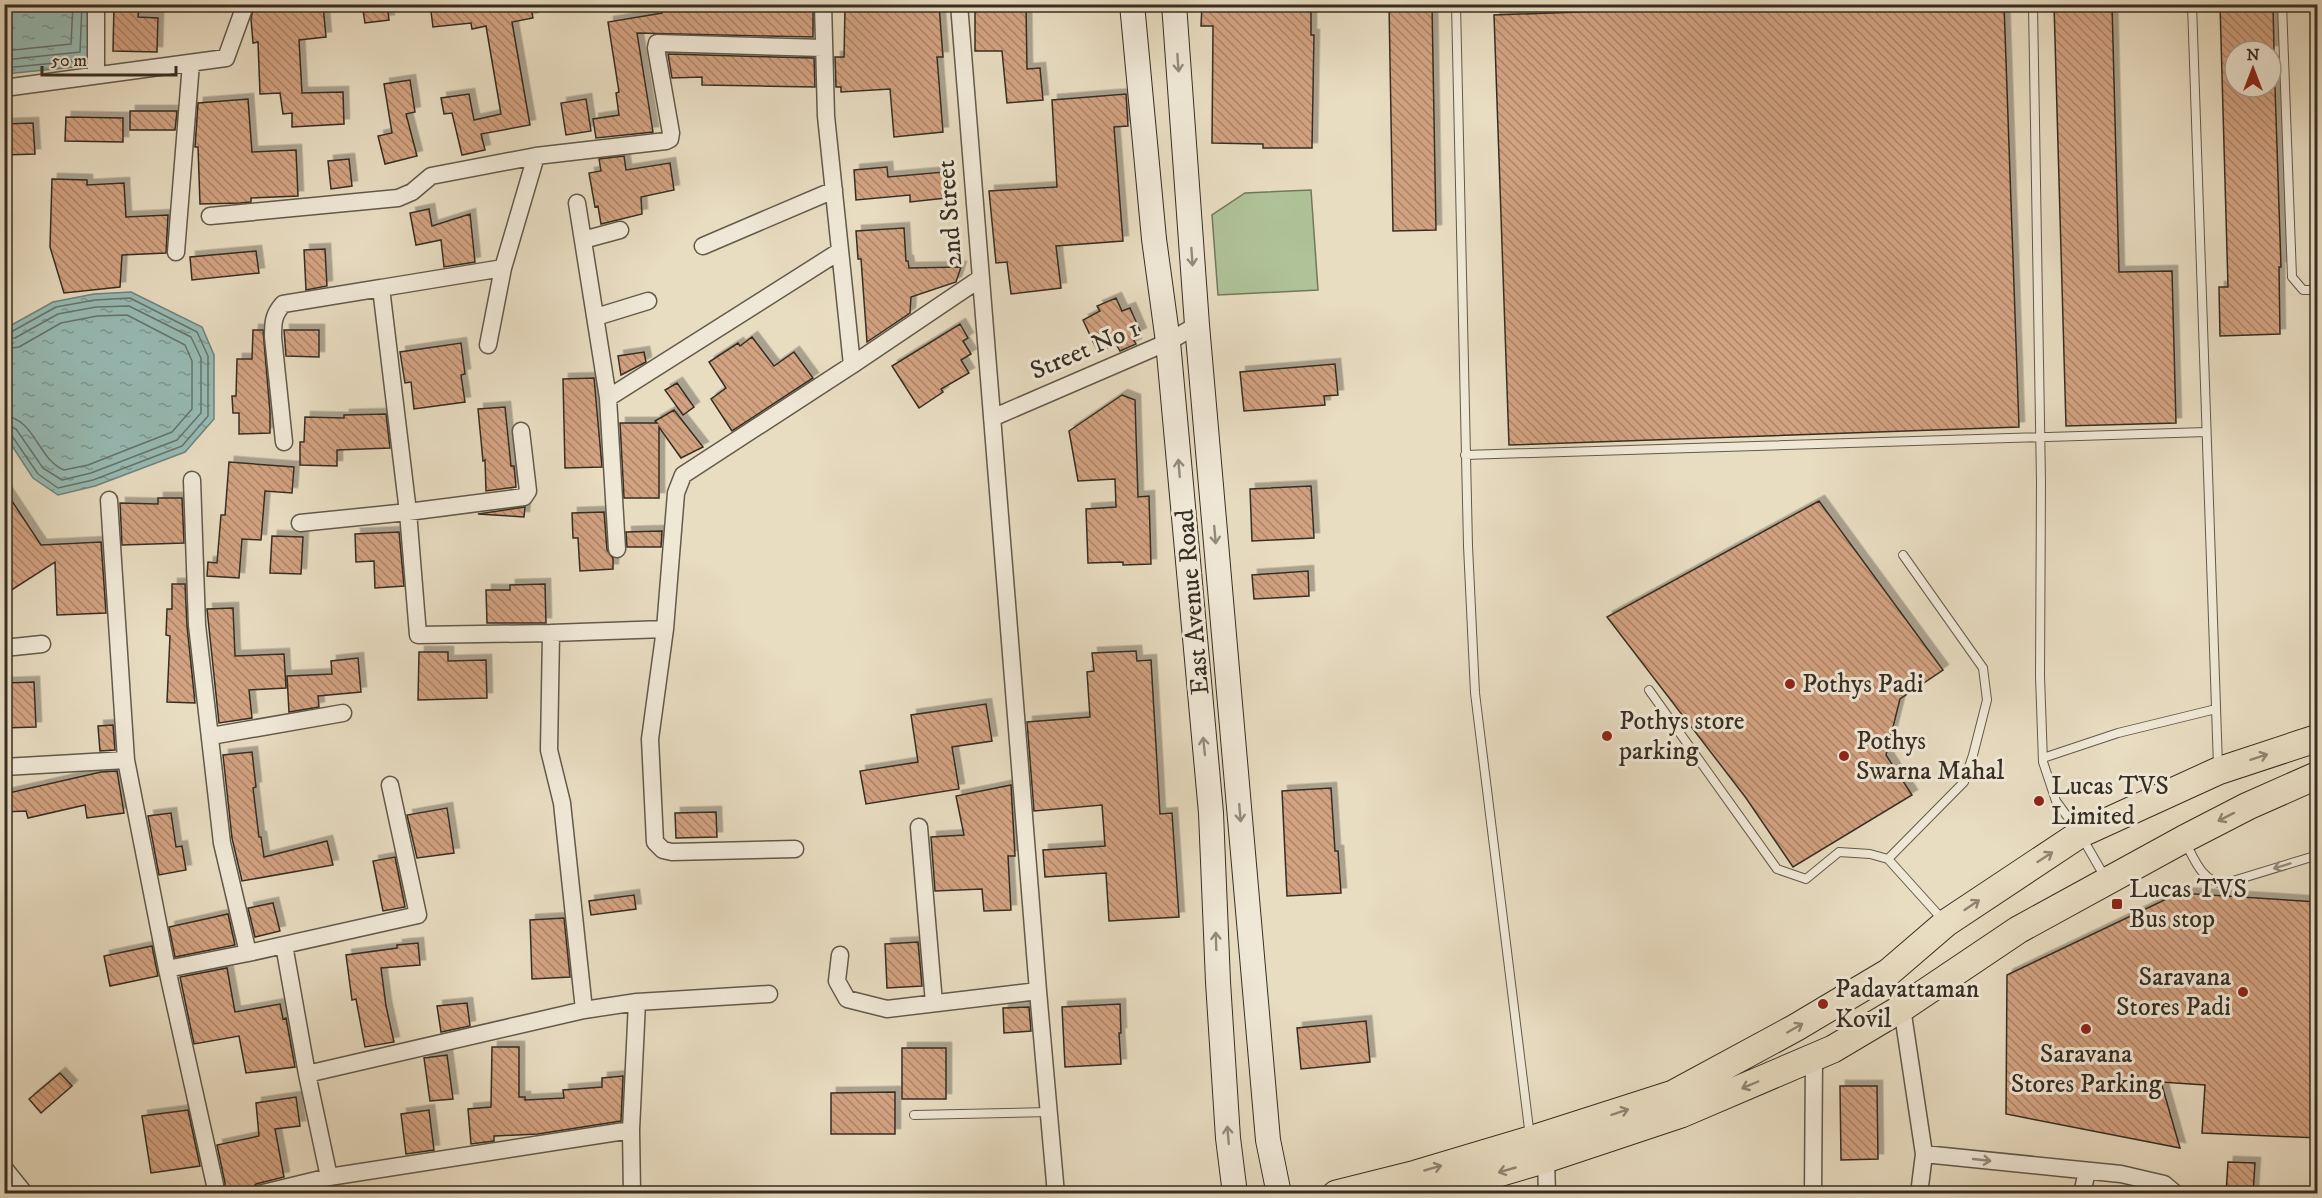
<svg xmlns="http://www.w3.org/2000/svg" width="2322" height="1198" viewBox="0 0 2322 1198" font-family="'IM FELL DW Pica',serif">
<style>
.park{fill:#afc298;stroke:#72785e;stroke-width:1.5}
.water{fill:url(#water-ripples);stroke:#70837b;stroke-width:1.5}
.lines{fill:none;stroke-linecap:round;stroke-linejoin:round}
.shore{stroke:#66746c;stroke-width:1.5}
.building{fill:url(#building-back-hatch);stroke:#362e23;stroke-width:1.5;filter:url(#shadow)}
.lane-casing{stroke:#625a4a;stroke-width:10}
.street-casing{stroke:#625a4a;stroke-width:19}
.secondary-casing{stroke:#362e23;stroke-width:26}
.primary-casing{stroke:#362e23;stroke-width:29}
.lane{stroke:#f0e8d7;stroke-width:8}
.street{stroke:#f0e8d7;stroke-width:16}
.secondary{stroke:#f0e8d7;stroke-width:24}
.primary{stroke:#e8dcc1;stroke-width:27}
.oneway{stroke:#938b7d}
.oneway2{stroke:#8f8572}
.poi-dot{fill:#8f2418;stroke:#f0e8d7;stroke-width:2}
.labels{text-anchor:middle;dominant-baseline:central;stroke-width:6;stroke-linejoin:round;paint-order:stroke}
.street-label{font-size:26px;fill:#362e23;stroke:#f0e8d7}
.poi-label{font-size:26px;fill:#362e23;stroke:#f0e8d7;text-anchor:start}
</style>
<defs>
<pattern id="water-ripples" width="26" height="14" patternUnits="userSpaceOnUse" patternTransform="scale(1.5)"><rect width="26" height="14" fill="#97bbb5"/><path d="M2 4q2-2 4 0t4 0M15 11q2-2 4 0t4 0" fill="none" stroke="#7c9893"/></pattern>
<pattern id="building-back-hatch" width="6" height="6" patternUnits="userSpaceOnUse" patternTransform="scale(1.5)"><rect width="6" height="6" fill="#d3a281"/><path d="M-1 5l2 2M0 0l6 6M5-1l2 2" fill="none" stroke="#ac8469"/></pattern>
<filter id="shadow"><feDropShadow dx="5.5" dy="-5.5" stdDeviation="0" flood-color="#0004"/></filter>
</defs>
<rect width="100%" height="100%" fill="#e8dcc1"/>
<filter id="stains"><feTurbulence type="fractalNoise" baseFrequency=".00333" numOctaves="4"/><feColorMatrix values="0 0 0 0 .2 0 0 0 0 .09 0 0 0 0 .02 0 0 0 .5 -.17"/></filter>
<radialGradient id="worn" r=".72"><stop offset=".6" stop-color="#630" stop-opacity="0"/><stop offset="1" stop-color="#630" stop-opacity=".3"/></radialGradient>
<path class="park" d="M1311 190 1318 290 1218 295 1212 215 1245 193Z"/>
<path class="water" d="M5 5H96L95 65 5 74Z
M131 292 202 327 214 355V419L185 452 95 486 58 495 33 478 5 435V324L8 327 53 302 94 294Z"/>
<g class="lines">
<path class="shore" d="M4 51 71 44 73 4
M4 60 80 52 82 4
M4 68 86 60
M4 331 11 332 56 307 95 300 130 298 197 332 208 356V416L182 446 93 480 58 488 38 474 12 436 4 433
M4 339 15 338 58 314 96 307 129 306 191 337 201 358V413L177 440 91 473 62 480 43 468 16 429 4 425
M4 349 19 347 61 323 97 316 127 315 185 345 192 361V409L172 432 88 465 64 470C38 460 35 418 4 416"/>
</g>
<path class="building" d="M114 4H139L138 17 158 18 157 52 113 51Z
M254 4H277V7L323 5 326 37 299 40 302 93 343 92 344 124 292 127V113L283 114 280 93 260 94 258 42 253 43 251 19Z
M362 4H387L389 20 365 23Z
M430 4H530L533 18 512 22 530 125 481 134 485 150 462 155 452 113 444 114 441 98 469 94 474 120 501 114 486 26 472 29 471 23 433 27Z
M683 4 730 6 813 4V37L637 33 653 132 596 138 593 119 619 115 616 93 619 92 608 22 662 13 663 8 683 9Z
M975 4H1026L1027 69 1040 68 1043 100 1007 103 1002 51H975Z
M1311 4V35H1314L1312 148H1263V144L1212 143 1213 26H1201L1202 5Z
M1389 4H1432L1436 230 1393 231Z
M1804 4H2004L2019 427 1509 445 1494 15Z
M2054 4H2112L2119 272 2172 271 2176 423 2066 426Z
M2220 4H2273L2274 51H2235V87H2275L2281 267H2279L2280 334 2220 336 2219 287H2228Z
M939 5 943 57H937L943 132 894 137 890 89 841 92V87H836L835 57H844L845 8Z
M668 54 814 58 815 87 702 85V77L672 78Z
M410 80 415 112 406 114 417 156 385 164 378 136 392 133 384 84Z
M1126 94 1128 126 1114 127 1123 241 1056 246 1061 288 1011 294 1007 262 996 263 989 191 1057 187 1052 100Z
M248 99 252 152 296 150 298 196 251 198V202L240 203 200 204 198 147H195L198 103Z
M586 99 591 131 566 135 561 103Z
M130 111H177L175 130H130Z
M66 117 123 118V142L65 141Z
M33 123 35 154 4 155V124Z
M624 156 626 170 670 163 674 190 641 197 642 214 601 224 598 206 595 207 589 173 601 171 599 159Z
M349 159 352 186 331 189 328 161Z
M887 167 888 177 944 172 946 198 910 202V195L856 200 854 170Z
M52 179 87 180V185L124 183 126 217 168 215 166 253 122 255 120 287 64 293 50 247Z
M429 209 432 226 470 214 475 262 444 267 441 240 416 245 410 213Z
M904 228 906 261H908L909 268 961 267 956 282 911 297 910 313 867 342 861 259H858L856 231Z
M325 249 327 286 306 290 304 250Z
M256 251 259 273 192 280 190 257Z
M1116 298 1122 311 1130 308 1141 333 1132 337 1136 344 1120 351 1116 344 1098 352 1083 320 1100 311 1097 306Z
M960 324 968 338 963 341 971 354 961 360 969 373 941 389 943 392 919 408 892 366Z
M253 330H263L270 412V433L239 434V413H233L232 396H236L237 359H252Z
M284 330H319V357L286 356Z
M752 337 774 366 794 352 813 378 732 431 711 399 726 388 709 362 738 343 740 346Z
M461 343 465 374 461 375 465 402 414 409 411 382 405 383 400 352Z
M644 352 646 362 621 375 618 356Z
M1335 364 1338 395 1324 396 1325 405 1244 411 1240 372Z
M594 378 602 467 565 468 563 379Z
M677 383 694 407 683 415 665 390Z
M1122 395 1135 400 1138 497 1149 496 1151 564 1123 565V562L1088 563 1086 509 1116 507 1115 479 1078 481 1069 431Z
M505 407 511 466H514L516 487 486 491 485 460 483 461 478 409Z
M674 410 703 447 681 458 659 427V498H624L620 423H657L655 421Z
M386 414 390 448 337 450V466L300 465V442H304L305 417 344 418V415Z
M229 462 294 467 292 493 265 491 261 540 242 539 239 578 207 576 208 562 217 563 221 515H225Z
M1311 486 1314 538 1252 541 1250 489Z
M4 489 41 545 101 542 106 613 57 615 55 562 10 591 4 583Z
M158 498H182L184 543 122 545 120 503 158 504Z
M1819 501 1943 670 1900 699 1886 755 1912 795 1793 867 1746 798 1607 617Z
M525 507 524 517 478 514Z
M604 512 607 550 613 558V569L580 571 578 538H573L572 513Z
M662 531 661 547H627L626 532Z
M399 532 404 586 375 588 374 561 356 562 355 534Z
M272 536 303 537 301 574 270 573Z
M1308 571 1309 596 1254 599 1252 575Z
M172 584H185L187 626 195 703 167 702 170 636 166 635 167 609H172Z
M545 584 546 623H487L486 590H510V585Z
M233 608 235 656 284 654 286 688 249 690 252 718 219 723 207 609Z
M1136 651 1137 661 1151 660 1160 814 1172 813 1179 917 1109 921 1106 873 1045 877 1043 850 1105 846 1102 805 1034 811 1027 722 1090 717 1087 672 1094 671 1092 653Z
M419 652H448V661L486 660 487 698 418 700Z
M358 658 361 692 318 696 319 707 289 712 287 676 332 674 331 661Z
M34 682 36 727 4 728V683Z
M986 704 992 741 952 747 959 789 866 804 860 771 918 762 911 715Z
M113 725 115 750 100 751 98 726Z
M252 752 256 787 253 788 259 837H261L264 857 327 841 333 865 242 881 232 838 223 755Z
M117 771 124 813 87 818 85 805 28 818 26 811 4 812V794L101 772Z
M1011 785 1015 856H1008L1011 910 984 911 982 889 935 891 931 837 964 835 956 796Z
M1331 788 1335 851H1338L1341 893 1287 896 1282 791Z
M447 808 454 853 417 858 407 815Z
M716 812 717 837 676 838 675 813Z
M171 813 176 847 182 846 186 870 159 875 148 816Z
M395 857 405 907 383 911 373 861Z
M2179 893 2318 902V1138L2202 1133 2205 1085 2161 1082 2180 1148 2006 1114 2007 975Z
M634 895 636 909 591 915 589 901Z
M273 903 280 931 255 937 248 908Z
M228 914 235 945 175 957 169 927Z
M564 918 570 977 532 979 530 920Z
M918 942 922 986 887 988 885 944Z
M418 943 420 965 381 968 386 1006 394 1042 365 1047 356 999 352 1000 346 955 397 948V945Z
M152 946 158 976 110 986 104 956Z
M227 968 235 1012 280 1004 283 1019 286 1018 295 1067 246 1073 239 1036 194 1044 180 977Z
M467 1003 470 1026 441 1032 437 1006Z
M1120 1004 1121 1033H1119L1121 1064 1065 1067 1062 1007Z
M1029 1007 1031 1031 1004 1033 1003 1008Z
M1366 1021 1370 1062 1301 1069 1297 1028Z
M492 1047H519V1097H525V1100L564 1098 563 1090 602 1087V1078L623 1076 621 1121 538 1134 494 1136V1141L471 1144 468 1109 491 1107Z
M902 1048H946V1099H902Z
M447 1055 453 1099 430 1101 424 1058Z
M60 1073 72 1086 41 1113 29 1099Z
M1840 1086H1877L1878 1159 1841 1160Z
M895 1092V1134H831V1093Z
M296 1097 300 1126 275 1129 284 1177 256 1184 249 1192 225 1194V1183L217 1145 259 1136 256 1103Z
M188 1110 200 1166 151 1173 142 1116Z
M429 1110 434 1150 406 1154 401 1114Z
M2228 1162 2255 1163 2253 1194H2226Z"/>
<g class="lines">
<defs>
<path id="lane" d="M1456 4 1468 546 1475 693 1530 1137
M2033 4 2041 482 2040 676 2043 762 2056 801 2080 834 2106 879
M2192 4 2218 766
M2282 4 2292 277 2303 290H2318
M1465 455 2206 432
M1649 690 1777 869 1806 879 1839 852 1870 854 1888 859 1943 920
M2043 758 2118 733 2216 709
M2185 842C2195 860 2201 880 2223 884L2318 855
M1888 859 1964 782 1973 755 1987 700 1983 668 1903 555
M914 1115 1049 1112"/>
<path id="street" d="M96 4V75
M823 4 826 116 852 365 981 278
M959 4 1038 991 1056 1194
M4 88 226 58 243 11V4
M577 203 608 398 617 549
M210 216 398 198 412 192 431 176 536 156
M583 240 620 230
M703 246 834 190
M176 252 191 63
M503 268 536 156 666 141 670 139 671 133 656 48 657 43 823 48
M596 317 648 301
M608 398 840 251
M992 418 1168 342 1197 325
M521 431 528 491 524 497 408 512 418 635 551 633
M284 442 273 337C273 323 273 315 283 304L381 288
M192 480 197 625 222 843 248 953
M109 500 126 760 167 969 215 1185 214 1194
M300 523 408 512 381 288 503 268 488 345
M4 648 42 644
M211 736 343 713
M4 767 126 760
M919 827 934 1003
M795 849 672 852 663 850 655 842 650 739 665 629 676 493 683 475 852 365
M284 945 307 1074 329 1177
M840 955 837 981 847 999 887 1009 1038 991
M167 969 248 953 418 915 390 785
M1902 1008 1924 1154 1919 1194
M584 1010 562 803 549 750 551 633 665 629
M307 1074 584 1010 637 1002 769 994
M631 1130 637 1002
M1924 1154 2121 1174 2164 1184 2176 1194
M1546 1159 1547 1194
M4 1168 25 1194
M259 1194 329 1177 631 1130 632 1194
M1813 1194 1814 1058
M2082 1194 2087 1171"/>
<path id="secondary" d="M1132 4 1154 239 1168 342 1211 813 1218 982 1228 1138 1235 1194
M1174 4 1197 325 1268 1140 1279 1194"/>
<path id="primary" d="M1336 1194 1416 1174 1530 1140 1673 1094 1795 1028 1889 972 1946 923 2080 834 2218 771 2318 738
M1427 1194 1546 1159 1681 1114 1833 1049 1902 1008 2018 930 2184 839 2248 806 2318 775"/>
</defs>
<use href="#lane" class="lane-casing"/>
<use href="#street" class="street-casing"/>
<use href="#secondary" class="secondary-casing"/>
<use href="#primary" class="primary-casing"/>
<use href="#lane" class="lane"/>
<use href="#street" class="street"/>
<use href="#secondary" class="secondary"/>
<use href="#primary" class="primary"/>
</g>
<defs><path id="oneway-shaft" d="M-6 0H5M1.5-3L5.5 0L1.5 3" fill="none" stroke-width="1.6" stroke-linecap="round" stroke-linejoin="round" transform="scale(1.5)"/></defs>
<g class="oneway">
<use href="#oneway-shaft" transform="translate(1178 63) rotate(86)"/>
<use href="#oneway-shaft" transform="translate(1192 257) rotate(86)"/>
<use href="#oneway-shaft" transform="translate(1179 468) rotate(-95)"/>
<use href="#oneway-shaft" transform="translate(1215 535) rotate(85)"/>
<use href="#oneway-shaft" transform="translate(1204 746) rotate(-96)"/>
<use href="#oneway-shaft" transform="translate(1240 813) rotate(85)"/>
<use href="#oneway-shaft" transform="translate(2282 866) rotate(163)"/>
<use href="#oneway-shaft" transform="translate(1216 941) rotate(-92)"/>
<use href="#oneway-shaft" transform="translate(1228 1135) rotate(-95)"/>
<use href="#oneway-shaft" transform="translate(1982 1160) rotate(6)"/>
</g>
<g class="oneway2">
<use href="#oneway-shaft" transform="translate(2259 757) rotate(-18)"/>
<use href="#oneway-shaft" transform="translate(2226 817) rotate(153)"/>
<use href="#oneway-shaft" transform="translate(2045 857) rotate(-33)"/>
<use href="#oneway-shaft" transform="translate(1972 905) rotate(-34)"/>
<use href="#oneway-shaft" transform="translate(1795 1028) rotate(-30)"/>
<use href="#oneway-shaft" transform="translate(1750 1085) rotate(157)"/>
<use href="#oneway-shaft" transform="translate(1620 1112) rotate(-18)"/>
<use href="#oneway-shaft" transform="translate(1433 1168) rotate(-16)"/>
<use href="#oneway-shaft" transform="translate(1507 1170) rotate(164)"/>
</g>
<g class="poi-dot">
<circle cx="1790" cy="684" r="6"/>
<circle cx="1607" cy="736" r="6"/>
<circle cx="1844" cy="756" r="6"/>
<circle cx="2039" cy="801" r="6"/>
<rect x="2111" y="898" width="12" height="12" rx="3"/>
<circle cx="2243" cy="992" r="6"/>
<circle cx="1823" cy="1004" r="6"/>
<circle cx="2086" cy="1029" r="6"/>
</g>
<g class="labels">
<g class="street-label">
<text transform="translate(950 213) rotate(-94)">2nd Street</text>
<text transform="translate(1085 350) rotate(-23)">Street No 1</text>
<text transform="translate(1193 602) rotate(-95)">East Avenue Road</text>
</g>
<g class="poi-label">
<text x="1802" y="684">Pothys Padi</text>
<text x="1619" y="721">Pothys store<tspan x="1619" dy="30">parking</tspan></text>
<text x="1856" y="741">Pothys<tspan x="1856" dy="30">Swarna Mahal</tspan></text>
<text x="2051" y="786">Lucas TVS<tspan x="2051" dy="30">Limited</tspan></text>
<text x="2129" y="889">Lucas TVS<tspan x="2129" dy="30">Bus stop</tspan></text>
<text x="2231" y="977" text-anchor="end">Saravana<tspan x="2231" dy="30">Stores Padi</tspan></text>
<text x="1835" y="989">Padavattaman<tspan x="1835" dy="30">Kovil</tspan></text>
<text x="2086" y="1054" text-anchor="middle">Saravana<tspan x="2086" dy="30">Stores Parking</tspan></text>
</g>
</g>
<rect width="2322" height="1198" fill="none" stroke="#e8dcc1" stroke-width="24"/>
<rect x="6" y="6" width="2310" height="1186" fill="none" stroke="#362e23" stroke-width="3"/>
<rect x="12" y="12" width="2298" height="1174" fill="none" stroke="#362e23" stroke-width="1.5"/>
<g transform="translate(2253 69)"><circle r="28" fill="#f0e8d7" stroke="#a69e8f" stroke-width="1.5"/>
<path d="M0-4.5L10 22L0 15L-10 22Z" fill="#8f2418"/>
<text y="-9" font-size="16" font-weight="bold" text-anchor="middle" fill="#362e23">N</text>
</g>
<path d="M42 66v9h134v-9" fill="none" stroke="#362e23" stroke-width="3"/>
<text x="51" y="66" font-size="18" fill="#362e23" stroke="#f0e8d7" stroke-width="4.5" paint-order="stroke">50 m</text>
<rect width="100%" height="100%" filter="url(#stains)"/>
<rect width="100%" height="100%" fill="url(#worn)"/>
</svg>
